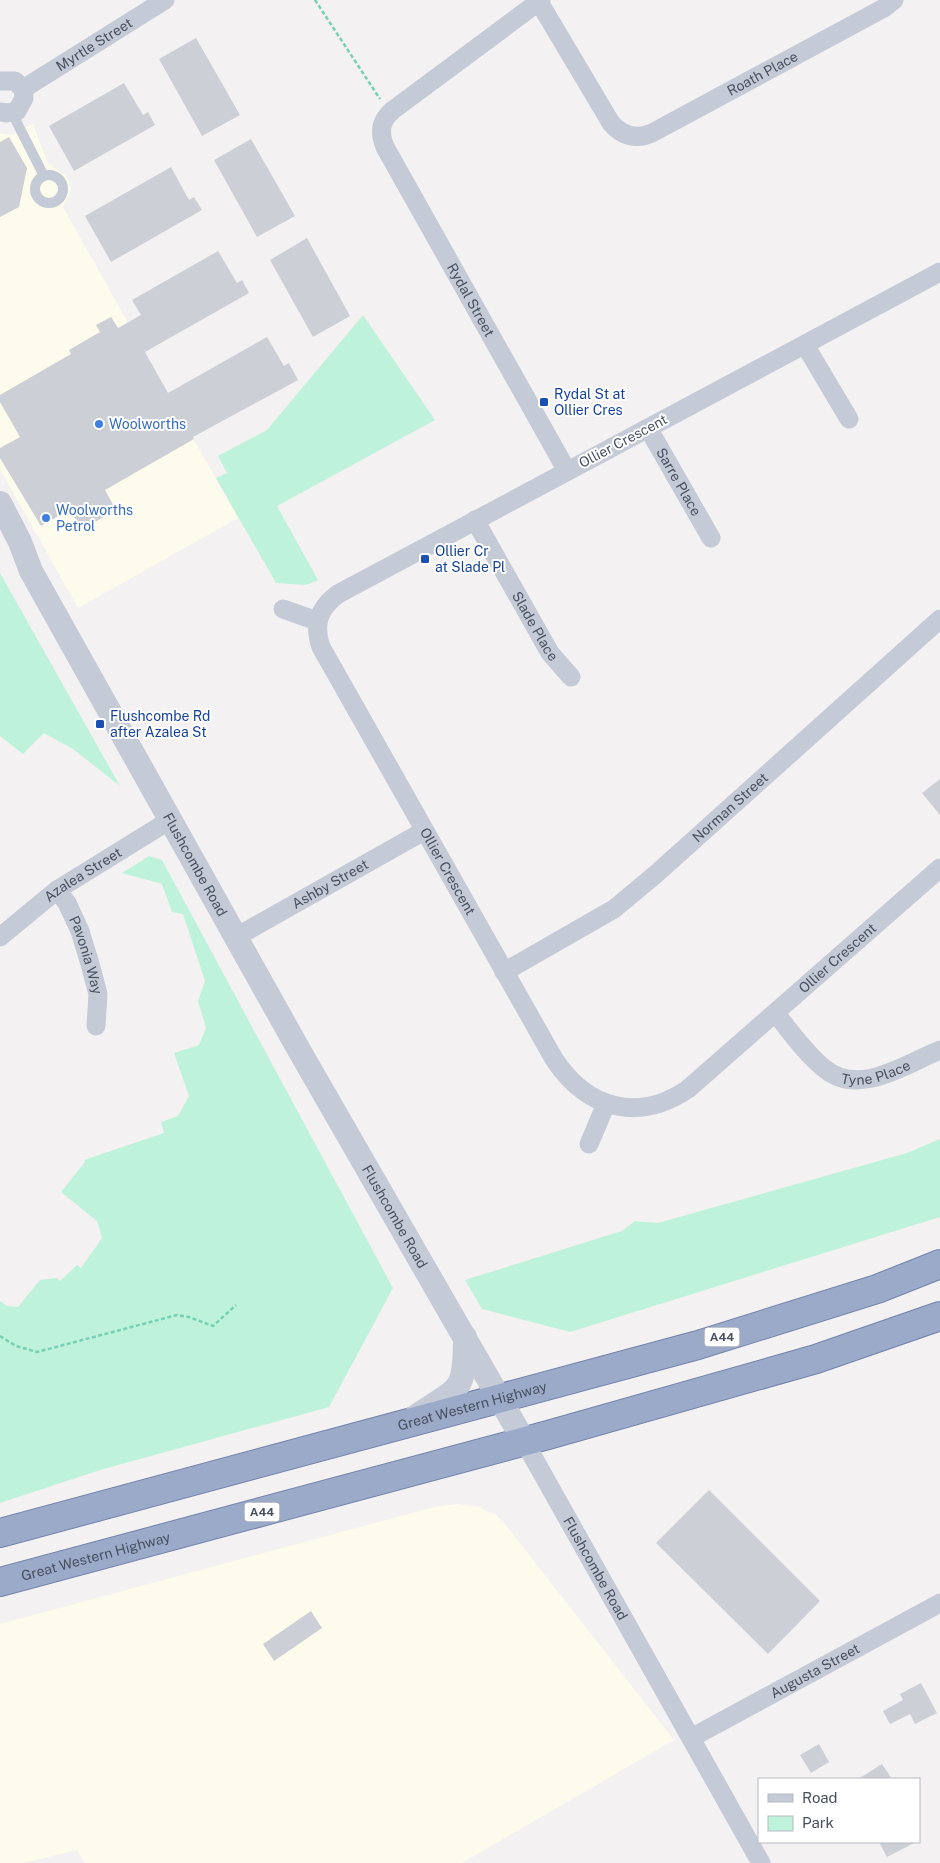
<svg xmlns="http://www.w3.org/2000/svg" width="940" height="1863" viewBox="0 0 940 1863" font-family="'Public Sans',sans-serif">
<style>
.commercial{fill:#fdfbeb}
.green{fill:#bff2db}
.building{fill:#cdcfd6}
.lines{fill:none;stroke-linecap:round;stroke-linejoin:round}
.trunk-casing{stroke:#7284ad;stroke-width:30}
.path{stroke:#75d1b4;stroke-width:2.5;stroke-dasharray:4 2.5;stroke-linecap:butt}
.service{stroke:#c4cad6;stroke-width:10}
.minor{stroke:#c4cad6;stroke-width:19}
.tertiary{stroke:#c4cad6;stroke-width:24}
.trunk{stroke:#9caac9;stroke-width:28}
.transit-dot{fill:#1a4fb4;stroke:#fff;stroke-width:2}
.shop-dot{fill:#3f7fe0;stroke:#fff;stroke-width:2}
.labels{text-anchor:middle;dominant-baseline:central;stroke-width:4;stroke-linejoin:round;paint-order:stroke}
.shield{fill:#fff;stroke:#7f8490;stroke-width:1}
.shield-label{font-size:12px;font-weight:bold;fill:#485060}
.street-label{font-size:14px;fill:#485060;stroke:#fff}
.transit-label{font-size:14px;fill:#164399;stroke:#fff;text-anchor:start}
.shop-label{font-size:14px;fill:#366cbe;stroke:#fff;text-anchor:start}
</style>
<rect width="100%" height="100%" fill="#f3f1f1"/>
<path class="commercial" d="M35 123 34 127 48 163 65 175 70 183 71 190 63 207 238 518 78 608 0 469V133L12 135Z
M457 1504 478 1507 495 1514 505 1524 674 1740 462 1863H85L77 1850 23 1863H0V1624L434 1507Z"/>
<path class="green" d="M363 315 435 420 277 506 318 580 306 585 276 583 216 478 227 473 218 456 267 430Z
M0 573 120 786 73 749 44 733 23 754 0 736Z
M149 856 162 860 393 1288 329 1407 100 1470 0 1503V1301L7 1306 18 1307 40 1280 57 1278 60 1281 77 1265 81 1268 102 1238 97 1221 61 1192 85 1162 84 1160 164 1133 161 1122 178 1116 189 1096 174 1053 199 1045 206 1028 198 1001 205 981 183 914 172 912 162 884 122 873Z
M940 1139V1217L570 1332 482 1309 465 1280 622 1231 635 1221 658 1223 907 1153Z"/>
<path class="building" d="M196 38 240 115 202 136 159 59Z
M124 83 143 115 148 112 155 125 74 171 49 126Z
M9 137 27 168 19 207 0 217V142Z
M251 139 295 216 257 237 214 160Z
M171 167 189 200 194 197 202 210 111 262 85 216Z
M307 238 350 316 313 337 270 260Z
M218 251 237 283 242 280 249 293 145 352 168 393 267 337 284 366 289 363 298 380 193 437 194 439 105 490 116 510 81 530 70 509 41 526 0 458V448L20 437 0 402V395L71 354 69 350 100 332 96 325 111 317 118 328 141 315 132 300Z
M940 779V815L922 793Z
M709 1490 820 1601 768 1654 656 1543Z
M311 1611 322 1628 274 1661 263 1644Z
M921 1683 937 1713 915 1724 910 1714 890 1724 883 1711 903 1700 900 1694Z
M819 1744 829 1762 811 1773 800 1755Z
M882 1764 892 1779H858Z
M879 1842H916L887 1857Z"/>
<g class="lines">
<defs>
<g id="trunk">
<path id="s15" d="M0 1533 698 1345 877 1289 940 1264"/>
<path id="s16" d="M0 1582 548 1435 816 1359 940 1316"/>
</g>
</defs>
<use href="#trunk" class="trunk-casing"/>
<path class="path" d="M315 0 380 99
M0 1336 16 1346 37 1352 177 1315 189 1317 213 1326 236 1305"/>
<path class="service" d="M12 113 44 176
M35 189a14 14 0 1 1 28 0a14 14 0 1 1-28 0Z"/>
<g class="minor">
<path id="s1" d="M541 0 393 110C380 121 379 132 385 147L567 471"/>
<path id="s2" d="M539 2 611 123C622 136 636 140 652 133L884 8 894 0"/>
<path d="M0 81H15L23 89 24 98 17 111 7 113 0 112"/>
<path id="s3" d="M23 89 165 0"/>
<path id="s4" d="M940 272 338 594C319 608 313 624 321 647L554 1059C587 1109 638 1123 688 1089L940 868"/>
<path d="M805 345 849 419"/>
<path id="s5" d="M648 428 711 538"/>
<path id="s6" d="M475 520 550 653 571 677"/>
<path d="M283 609 317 621"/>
<path id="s7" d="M57 890 67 903 80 931 90 964 98 994 96 1026"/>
<path id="s8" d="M0 937 57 890 170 820"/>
<path id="s9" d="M236 937 424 831"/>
<path id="s10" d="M504 972 614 909 656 874 940 619"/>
<path id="s11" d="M776 1014C791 1032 806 1054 825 1069 859 1097 906 1064 940 1050"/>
<path d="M589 1144 606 1104"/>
<path id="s12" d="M524 1441 761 1863"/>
<path id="s13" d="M691 1738 940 1603"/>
</g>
<g class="tertiary">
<path id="s14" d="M0 503 20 542 31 571 299 1050 524 1441"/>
<path d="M415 1417C459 1386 465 1396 465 1337"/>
</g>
<use href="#trunk" class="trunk"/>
</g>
<g class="transit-dot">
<rect x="539" y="397" width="10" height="10" rx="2.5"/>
<rect x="420" y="554" width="10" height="10" rx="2.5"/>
<rect x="95" y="719" width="10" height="10" rx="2.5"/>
</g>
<g class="shop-dot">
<circle cx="99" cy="424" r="5"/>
<circle cx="46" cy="518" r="5"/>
</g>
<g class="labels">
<g class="shield">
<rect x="704.5" y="1327.5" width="35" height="19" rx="4"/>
<rect x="244.5" y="1502.5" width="35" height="19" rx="4"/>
</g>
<g class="shield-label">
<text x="722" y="1337">A44</text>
<text x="262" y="1512">A44</text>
</g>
<g class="street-label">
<text stroke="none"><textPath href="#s3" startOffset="84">Myrtle Street</textPath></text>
<text stroke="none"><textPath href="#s2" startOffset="312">Roath Place</textPath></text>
<text stroke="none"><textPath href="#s1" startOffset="401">Rydal Street</textPath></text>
<text transform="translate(623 441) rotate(-28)">Ollier Crescent</text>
<text stroke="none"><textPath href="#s5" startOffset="62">Sarre Place</textPath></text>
<text stroke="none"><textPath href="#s6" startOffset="122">Slade Place</textPath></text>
<text stroke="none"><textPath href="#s10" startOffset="281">Norman Street</textPath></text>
<text stroke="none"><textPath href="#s14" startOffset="411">Flushcombe Road</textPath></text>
<text stroke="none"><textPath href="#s4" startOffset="1001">Ollier Crescent</textPath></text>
<text stroke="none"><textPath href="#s8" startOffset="104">Azalea Street</textPath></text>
<text stroke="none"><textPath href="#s9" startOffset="108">Ashby Street</textPath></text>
<text stroke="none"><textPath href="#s7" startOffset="72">Pavonia Way</textPath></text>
<text stroke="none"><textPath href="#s4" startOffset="1571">Ollier Crescent</textPath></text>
<text stroke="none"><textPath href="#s11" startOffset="128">Tyne Place</textPath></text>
<text stroke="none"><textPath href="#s14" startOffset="816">Flushcombe Road</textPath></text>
<text stroke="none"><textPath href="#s15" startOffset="489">Great Western Highway</textPath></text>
<text stroke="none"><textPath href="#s16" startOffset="99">Great Western Highway</textPath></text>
<text stroke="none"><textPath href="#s12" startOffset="146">Flushcombe Road</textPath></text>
<text stroke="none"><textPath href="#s13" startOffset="141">Augusta Street</textPath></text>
</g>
<g class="transit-label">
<text x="554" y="394">Rydal St at<tspan x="554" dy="16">Ollier Cres</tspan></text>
<text x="435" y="551">Ollier Cr<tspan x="435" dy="16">at Slade Pl</tspan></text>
<text x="110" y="716">Flushcombe Rd<tspan x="110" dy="16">after Azalea St</tspan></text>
</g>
<g class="shop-label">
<text x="109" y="424">Woolworths</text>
<text x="56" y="510">Woolworths<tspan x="56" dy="16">Petrol</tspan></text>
</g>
</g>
<rect x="758" y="1778" width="162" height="65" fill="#ffffff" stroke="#b6b9bf"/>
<rect x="768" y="1794" width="25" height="8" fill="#c4cad6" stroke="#b6b9bf"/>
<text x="802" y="1803" font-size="15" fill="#485060">Road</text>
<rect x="768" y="1816" width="25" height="15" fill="#bff2db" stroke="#b6b9bf"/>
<text x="802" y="1828" font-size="15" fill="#485060">Park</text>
</svg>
